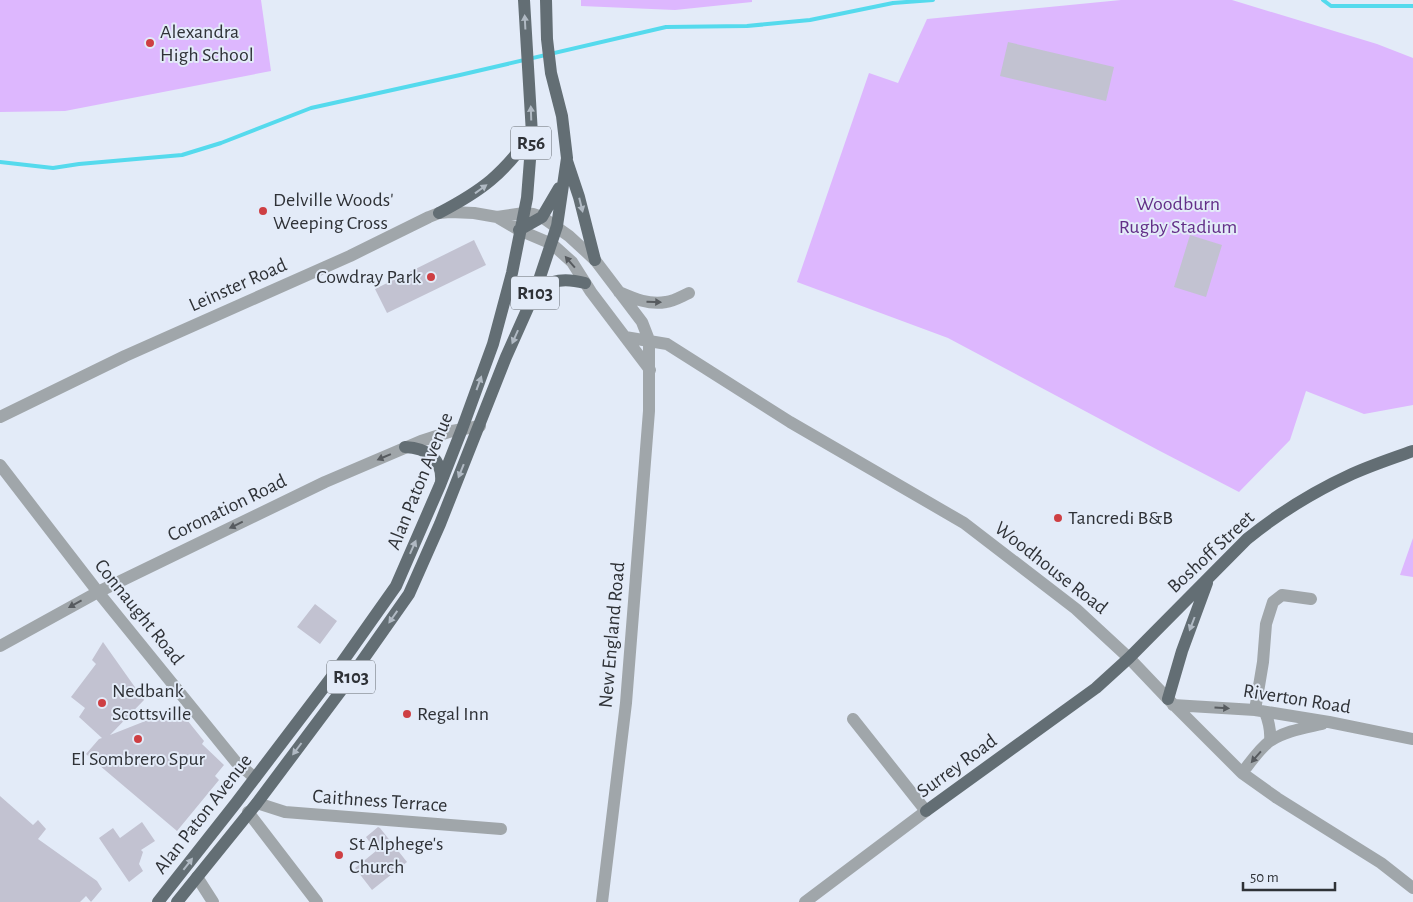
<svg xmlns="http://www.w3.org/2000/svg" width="1413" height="902" viewBox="0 0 1413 902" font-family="'Alegreya Sans',sans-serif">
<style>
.green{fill:#ddb7fe}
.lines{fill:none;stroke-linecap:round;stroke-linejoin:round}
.stream{stroke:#55daed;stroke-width:4}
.building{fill:#c2c2d1}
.minor{stroke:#a0a6aa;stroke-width:12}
.major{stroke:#636e74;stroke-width:12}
.oneway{fill:#b0b9c3}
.oneway2{fill:#575b5f}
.poi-dot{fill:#ce3f43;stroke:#e3ebf8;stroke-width:2}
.labels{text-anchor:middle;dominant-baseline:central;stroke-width:4;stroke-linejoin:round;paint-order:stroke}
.shield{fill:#e3ebf8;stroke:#656a71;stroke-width:1}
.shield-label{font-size:19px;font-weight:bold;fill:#2f3237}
.poi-label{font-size:20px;fill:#2f3237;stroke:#e3ebf8;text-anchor:start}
.park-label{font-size:20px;fill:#632f88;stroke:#e3ebf8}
.street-label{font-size:20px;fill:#2f3237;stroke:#e3ebf8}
</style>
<rect width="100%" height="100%" fill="#e3ebf8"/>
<path class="green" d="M0 0H261L271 71 65 111 0 112Z
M581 0H752V2L675 10 581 6Z
M1121 0H1232L1377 44 1413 58V405L1364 414 1306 391 1290 440 1239 492 1158 450 948 338 797 282 869 73 898 83 927 19Z
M1413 538V577L1400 575Z"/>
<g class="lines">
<path class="stream" d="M1323 0 1331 6H1413
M0 162 53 168 79 164 182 155 221 143 311 108 460 75 666 27 747 26 810 20 893 3 933 0"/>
</g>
<path class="building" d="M1008 42 1114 67 1106 101 1000 76Z
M1190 235 1222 245 1206 297 1174 287Z
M474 240 486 265 387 313 375 289Z
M315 604 337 621 320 644 297 627Z
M103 642 144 700 110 735 153 718 161 712 166 721 179 710 204 741 202 744 224 765 215 776 219 780 177 831 86 754 99 739 102 738 79 717 85 708 71 697 96 664 92 660Z
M0 796 33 825 38 820 46 829 38 839 97 881 102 889 91 902 86 896 80 902H0Z
M142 822 155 841 141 850 143 852 139 864 143 871 129 882 99 838 113 828 120 838Z
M378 827 380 828 407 862 372 890 355 868 376 851 366 837Z"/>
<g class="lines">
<path class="minor" d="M497 217 519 230 552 244 572 262 591 292 650 370
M619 292C635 299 649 305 666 302 674 301 682 296 689 293
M625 337 667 344 790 422 964 523 1076 609 1129 658 1168 699 1242 773 1277 798 1381 863 1413 888
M0 417 125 356 350 256 429 217 439 213 450 212 474 213 497 217 524 213 533 214 542 217 569 236 595 260 642 322 649 340V411L626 703 602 902
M0 465 98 592 236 762 255 778
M0 646 98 592 325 482 421 441 452 431 480 426
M1173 705 1255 710 1329 722 1413 739
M1255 710 1263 662 1266 624 1273 602 1282 595 1311 599
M1265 712C1269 722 1271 730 1270 741
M1242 773C1250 763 1259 749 1270 741 1285 731 1305 728 1322 724
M257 803 285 812 501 829
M248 812 317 902
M197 877 213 902
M805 902 926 811 853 719"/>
<path class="major" d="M567 161 579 197 595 260
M439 213C483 190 502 175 532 134
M519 230 542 217 559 188
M535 292C552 279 565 278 585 283
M405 447C427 448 443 459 441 482
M1168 699 1182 651 1207 583
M926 811 1096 688 1129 658 1247 539C1279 513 1315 491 1352 474 1372 465 1393 458 1413 451
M158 902 236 803 331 678 396 586 440 485 462 429 493 344 512 273 527 198 532 134 524 0
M177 902 257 803 343 688 409 594 440 524 506 357 535 292 557 226 567 158 562 116 551 73 547 39 546 0"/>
</g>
<defs><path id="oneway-solid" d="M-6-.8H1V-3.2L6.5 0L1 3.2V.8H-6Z" transform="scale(1.25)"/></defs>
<g class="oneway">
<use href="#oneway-solid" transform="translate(525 22) rotate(-93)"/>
<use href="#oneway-solid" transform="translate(531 113) rotate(-92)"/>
<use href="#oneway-solid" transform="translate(481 189) rotate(-36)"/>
<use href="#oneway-solid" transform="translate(581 205) rotate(76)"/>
<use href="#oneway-solid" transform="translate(515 337) rotate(114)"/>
<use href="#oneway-solid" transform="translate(479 383) rotate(-70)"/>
<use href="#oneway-solid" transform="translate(461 471) rotate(112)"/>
<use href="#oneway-solid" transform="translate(413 547) rotate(-66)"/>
<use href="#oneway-solid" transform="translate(393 617) rotate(125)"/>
<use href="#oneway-solid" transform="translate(1192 624) rotate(111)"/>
<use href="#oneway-solid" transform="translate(297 749) rotate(127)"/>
<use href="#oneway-solid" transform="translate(188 864) rotate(-52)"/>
</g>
<g class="oneway2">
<use href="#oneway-solid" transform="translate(570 262) rotate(-131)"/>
<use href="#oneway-solid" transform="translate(654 302) rotate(2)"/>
<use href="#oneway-solid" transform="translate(384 457) rotate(157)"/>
<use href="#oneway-solid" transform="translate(236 525) rotate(154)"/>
<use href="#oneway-solid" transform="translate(75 604) rotate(151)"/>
<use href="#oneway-solid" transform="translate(1222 708) rotate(3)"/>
<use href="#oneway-solid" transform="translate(1256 757) rotate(131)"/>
</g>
<g class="poi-dot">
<circle cx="150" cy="43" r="5"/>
<circle cx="263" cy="211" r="5"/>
<circle cx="431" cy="277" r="5"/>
<circle cx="1058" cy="518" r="5"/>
<circle cx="102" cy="703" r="5"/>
<circle cx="407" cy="714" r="5"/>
<circle cx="138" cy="739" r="5"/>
<circle cx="339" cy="855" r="5"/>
</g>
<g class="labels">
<g class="shield">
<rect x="511" y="126.5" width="40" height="33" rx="4"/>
<rect x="511" y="276.5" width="48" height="33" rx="4"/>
<rect x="327" y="660.5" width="48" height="33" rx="4"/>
</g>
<g class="shield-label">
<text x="531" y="143">R56</text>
<text x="535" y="293">R103</text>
<text x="351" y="677">R103</text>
</g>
<g class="poi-label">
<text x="160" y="32">Alexandra<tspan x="160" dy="23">High School</tspan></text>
<text x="273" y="200">Delville Woods'<tspan x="273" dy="23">Weeping Cross</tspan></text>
<text x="421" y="277" text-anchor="end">Cowdray Park</text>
<text x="1068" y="518">Tancredi B&amp;B</text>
<text x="112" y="691">Nedbank<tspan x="112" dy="23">Scottsville</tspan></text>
<text x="417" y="714">Regal Inn</text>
<text x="138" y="759" text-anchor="middle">El Sombrero Spur</text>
<text x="349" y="844">St Alphege's<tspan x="349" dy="23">Church</tspan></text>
</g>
<g class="park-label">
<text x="1178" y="204">Woodburn<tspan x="1178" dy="23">Rugby Stadium</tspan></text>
</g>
<g class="street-label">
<text transform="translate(238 285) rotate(-24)">Leinster Road</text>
<text transform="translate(420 481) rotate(-68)">Alan Paton Avenue</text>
<text transform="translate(227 508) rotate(-26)">Coronation Road</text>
<text transform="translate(1211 552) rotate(-43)">Boshoff Street</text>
<text transform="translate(1051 568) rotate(38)">Woodhouse Road</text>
<text transform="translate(139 612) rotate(51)">Connaught Road</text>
<text transform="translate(612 635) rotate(-85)">New England Road</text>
<text transform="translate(1297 699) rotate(9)">Riverton Road</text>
<text transform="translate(957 766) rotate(-36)">Surrey Road</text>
<text transform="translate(380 801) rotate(4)">Caithness Terrace</text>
<text transform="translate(203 814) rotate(-52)">Alan Paton Avenue</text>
</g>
</g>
<path d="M1243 882v8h92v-8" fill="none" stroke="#2f3237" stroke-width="2.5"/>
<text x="1250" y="882" font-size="15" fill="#2f3237" stroke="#e3ebf8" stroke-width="4" paint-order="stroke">50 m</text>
</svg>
